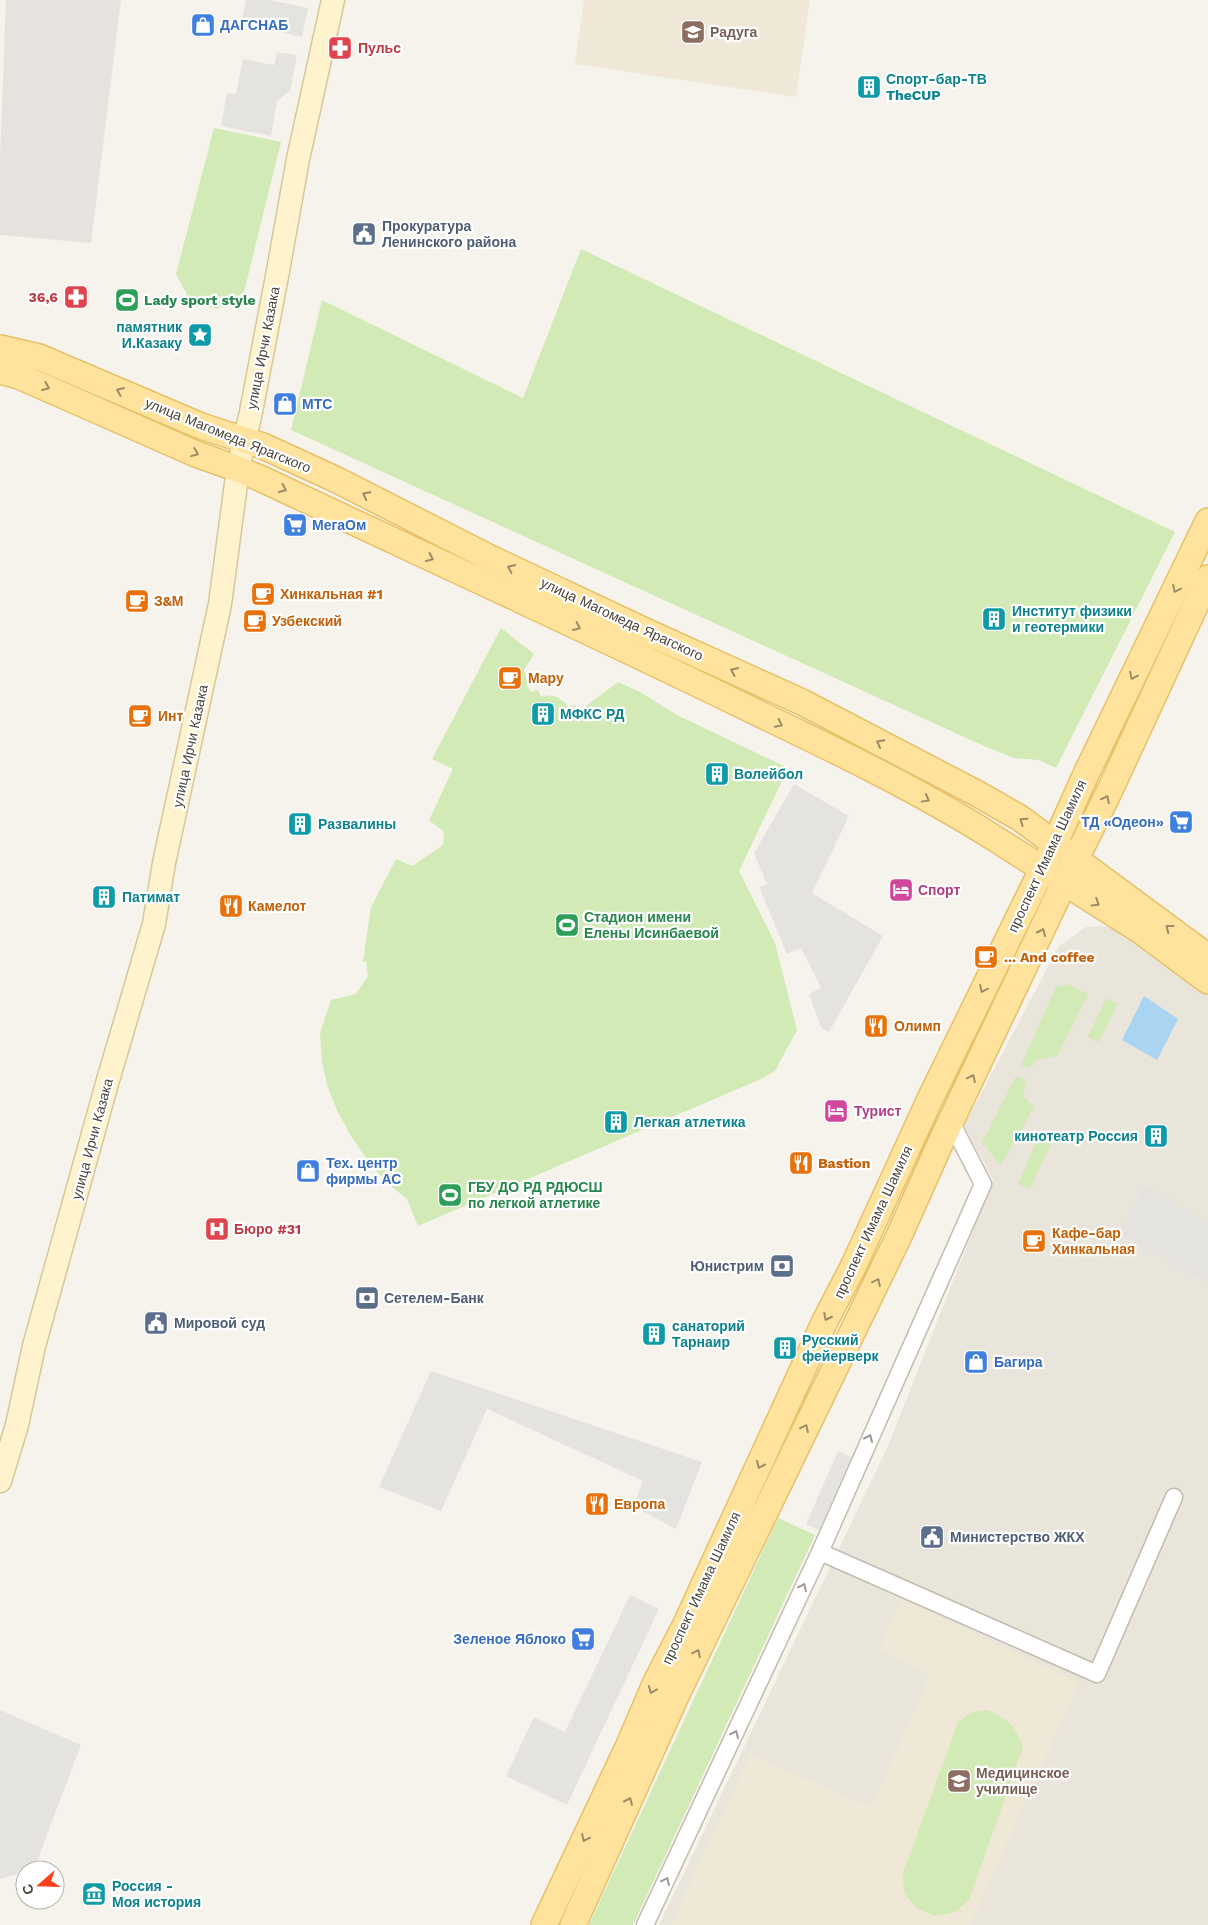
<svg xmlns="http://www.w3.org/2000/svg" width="1208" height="1925" viewBox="0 0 1208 1925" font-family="'Work Sans',sans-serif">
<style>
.residential{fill:#eae5da}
.industrial{fill:#e6e2dd}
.education{fill:#efe8d6}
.green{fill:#d2eab5}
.parking{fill:#e5e3e0}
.water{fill:#a9d4f2}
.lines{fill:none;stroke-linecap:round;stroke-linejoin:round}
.street-casing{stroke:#c2bbae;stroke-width:19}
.secondary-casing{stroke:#d6c79b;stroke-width:25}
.primary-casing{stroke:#e6c16a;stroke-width:28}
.street{stroke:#fff;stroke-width:16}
.secondary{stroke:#fff3cd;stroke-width:22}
.primary{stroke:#ffe39c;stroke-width:25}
.oneway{stroke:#9c8c66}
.oneway2{stroke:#9c9892}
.labels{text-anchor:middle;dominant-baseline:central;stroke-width:4.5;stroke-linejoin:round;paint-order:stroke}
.shop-label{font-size:14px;font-weight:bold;fill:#366cbe;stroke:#fff;text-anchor:start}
.education-label{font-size:14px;font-weight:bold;fill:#785e54;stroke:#fff;text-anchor:start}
.health-label{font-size:14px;font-weight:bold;fill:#be3a42;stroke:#fff;text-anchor:start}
.culture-label{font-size:14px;font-weight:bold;fill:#0d838f;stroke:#fff;text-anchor:start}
.service-label{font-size:14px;font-weight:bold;fill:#4e5e75;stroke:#fff;text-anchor:start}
.leisure-label{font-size:14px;font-weight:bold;fill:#27864d;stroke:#fff;text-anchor:start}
.street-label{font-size:14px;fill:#4b4439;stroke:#fff}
.food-label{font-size:14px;font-weight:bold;fill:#c56008;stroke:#fff;text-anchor:start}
.hotel-label{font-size:14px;font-weight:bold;fill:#b23c85;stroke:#fff;text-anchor:start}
</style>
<rect width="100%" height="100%" fill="#f6f3ec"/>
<path class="residential" d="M1119 926 1208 990V1925H659L888 1446 993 1180 964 1126 1059 946 1086 927Z"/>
<path class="industrial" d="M6 0H121L91 243 0 235V159Z"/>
<path class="education" d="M584 0H810L796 97 575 64Z
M901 1599 1079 1683 970 1925H671L750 1755 871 1807 930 1676 879 1650Z"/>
<path class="green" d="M214 128 281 142 244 292 217 309 192 304 176 274Z
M581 249 1175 532 1056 768 1039 760 1014 758 984 746 291 430 322 300 523 398Z
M501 628 534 654 524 670 528 683 527 686 531 692 538 690 541 697C552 693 562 698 568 707L576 705 578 712 618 682 640 692 677 715 788 768 739 871 775 943 797 1030 775 1071 761 1079 418 1226 407 1199 386 1182 369 1162 352 1138 337 1110 327 1085 322 1061 320 1033 331 1000 356 994 368 976 366 961 363 962 371 907 396 859 412 866 443 845 444 832 429 820 453 769 432 759Z
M1067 984 1088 994 1057 1056 1038 1059 1029 1068 1021 1065 1056 987Z
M1106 998 1118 1004 1099 1042 1088 1037Z
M1016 1076 1025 1080 1024 1097 1034 1107 1001 1165 982 1143Z
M1038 1138 1051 1144 1030 1189 1018 1184Z
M778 1518 815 1535 633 1925H589Z
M987 1710C1008 1719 1015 1725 1023 1747L969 1900 955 1912 935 1916 916 1908 904 1893 903 1873 958 1722 970 1713Z"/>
<path class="parking" d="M246 0H270L308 8 302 37 241 24Z
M277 52 297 55 290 91 277 101 271 136 221 126 227 93 236 94 243 59 274 65Z
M794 784 849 816 812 893 883 936 829 1032 821 1028 809 994 821 988 801 948 787 954 759 887 767 884 754 853Z
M1144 1186 1208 1221V1282L1118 1234Z
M431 1371 702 1462 676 1529 633 1506 643 1481 487 1409 441 1511 379 1487Z
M838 1451 851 1457 819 1530 806 1524Z
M630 1595 659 1609 567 1805 506 1776 534 1717 565 1732Z
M0 1710 81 1745 34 1869 25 1870V1872L0 1879Z"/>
<path class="water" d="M1144 996 1178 1019 1157 1060 1122 1040Z"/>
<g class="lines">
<defs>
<path id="street" d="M820 1552 1097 1674 1174 1497
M645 1925 820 1552 983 1184 951 1122"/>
<path id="secondary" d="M0 1481 17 1425 34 1346 106 1087 154 924 164 863 220 604 238 469 251 412 278 271 298 159 333 0"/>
<path id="primary" d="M0 348 39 357 201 426 263 446 337 480 488 557 645 631 802 702 978 794 1020 818 1208 957
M0 371 19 376 196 454 238 469 264 480C421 554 579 626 735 702 822 744 910 785 991 836L1141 931 1208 981
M544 1925 629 1745 656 1682 685 1626 824 1323 853 1267 930 1099 1055 843 1086 774 1208 521
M573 1925 676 1696 899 1236 940 1144 1064 883 1110 790 1208 578"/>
</defs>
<use href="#street" class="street-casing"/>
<use href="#secondary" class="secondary-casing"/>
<use href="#primary" class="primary-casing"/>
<use href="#street" class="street"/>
<use href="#secondary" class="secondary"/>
<use href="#primary" class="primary"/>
</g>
<defs><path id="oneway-chevron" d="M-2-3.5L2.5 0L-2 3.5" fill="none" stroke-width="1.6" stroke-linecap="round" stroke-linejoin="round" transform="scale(1.25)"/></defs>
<g class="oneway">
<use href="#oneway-chevron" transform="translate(46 387) rotate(24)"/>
<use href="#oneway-chevron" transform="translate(120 391) rotate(-157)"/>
<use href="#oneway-chevron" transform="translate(195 453) rotate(22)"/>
<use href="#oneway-chevron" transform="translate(283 489) rotate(25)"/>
<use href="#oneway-chevron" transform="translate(366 495) rotate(-153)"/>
<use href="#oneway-chevron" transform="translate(430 558) rotate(25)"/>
<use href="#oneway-chevron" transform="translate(511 568) rotate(-155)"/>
<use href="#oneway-chevron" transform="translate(1176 589) rotate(116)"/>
<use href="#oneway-chevron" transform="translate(577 627) rotate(25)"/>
<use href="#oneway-chevron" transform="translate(734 671) rotate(-156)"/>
<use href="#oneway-chevron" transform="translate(1133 676) rotate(116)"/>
<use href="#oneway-chevron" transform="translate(779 724) rotate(26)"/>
<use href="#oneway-chevron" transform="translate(880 743) rotate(-152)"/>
<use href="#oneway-chevron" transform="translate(926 799) rotate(29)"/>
<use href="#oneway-chevron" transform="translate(1106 799) rotate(-64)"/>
<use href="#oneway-chevron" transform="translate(1023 821) rotate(-146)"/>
<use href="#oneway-chevron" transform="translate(1096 903) rotate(32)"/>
<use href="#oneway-chevron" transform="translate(1169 928) rotate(-142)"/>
<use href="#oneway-chevron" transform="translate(1042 932) rotate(-66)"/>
<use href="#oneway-chevron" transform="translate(983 989) rotate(116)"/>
<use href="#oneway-chevron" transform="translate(972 1078) rotate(-65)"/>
<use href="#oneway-chevron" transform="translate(877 1282) rotate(-64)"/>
<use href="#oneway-chevron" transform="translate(827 1317) rotate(117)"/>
<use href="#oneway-chevron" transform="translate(805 1428) rotate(-64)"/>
<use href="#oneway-chevron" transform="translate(760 1465) rotate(114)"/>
<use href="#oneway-chevron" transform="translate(697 1653) rotate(-64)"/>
<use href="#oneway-chevron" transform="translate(652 1690) rotate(113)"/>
<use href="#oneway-chevron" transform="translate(629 1801) rotate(-66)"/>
<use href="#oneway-chevron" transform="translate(585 1838) rotate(115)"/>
</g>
<g class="oneway2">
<use href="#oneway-chevron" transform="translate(869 1438) rotate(-66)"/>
<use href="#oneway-chevron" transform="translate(803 1587) rotate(-65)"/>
<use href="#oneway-chevron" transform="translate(735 1734) rotate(-65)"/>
<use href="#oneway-chevron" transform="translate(666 1881) rotate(-65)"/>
</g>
<defs>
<symbol id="shop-square" viewBox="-11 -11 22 22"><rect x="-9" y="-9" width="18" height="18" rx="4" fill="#3f7fe0" stroke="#fff"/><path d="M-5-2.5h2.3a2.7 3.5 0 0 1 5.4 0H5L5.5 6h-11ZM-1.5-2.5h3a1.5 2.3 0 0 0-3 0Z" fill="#fff"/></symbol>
<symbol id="school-square" viewBox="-11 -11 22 22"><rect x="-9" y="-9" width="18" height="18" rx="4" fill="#8d6e63" stroke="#fff"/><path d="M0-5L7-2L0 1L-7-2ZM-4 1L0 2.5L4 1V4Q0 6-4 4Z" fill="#fff"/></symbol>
<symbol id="pharmacy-square" viewBox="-11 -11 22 22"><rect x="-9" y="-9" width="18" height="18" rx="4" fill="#e0444e" stroke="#fff"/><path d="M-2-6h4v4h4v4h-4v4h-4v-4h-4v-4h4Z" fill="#fff"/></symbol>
<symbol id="building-square" viewBox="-11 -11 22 22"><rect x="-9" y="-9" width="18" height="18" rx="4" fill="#0f9aa8" stroke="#fff"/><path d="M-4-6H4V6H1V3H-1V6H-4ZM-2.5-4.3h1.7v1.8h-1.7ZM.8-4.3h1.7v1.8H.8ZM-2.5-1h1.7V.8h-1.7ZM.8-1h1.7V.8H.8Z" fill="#fff"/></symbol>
<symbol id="civic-square" viewBox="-11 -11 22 22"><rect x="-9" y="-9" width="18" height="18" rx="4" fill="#5c6f8a" stroke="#fff"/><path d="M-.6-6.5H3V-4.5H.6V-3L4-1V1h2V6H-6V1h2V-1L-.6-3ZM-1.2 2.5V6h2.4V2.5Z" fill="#fff"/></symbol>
<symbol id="stadium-square" viewBox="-11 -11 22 22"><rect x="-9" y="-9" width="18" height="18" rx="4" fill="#2e9e5b" stroke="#fff"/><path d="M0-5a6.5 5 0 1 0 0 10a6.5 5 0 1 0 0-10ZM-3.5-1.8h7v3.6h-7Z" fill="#fff"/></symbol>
<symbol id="sight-square" viewBox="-11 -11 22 22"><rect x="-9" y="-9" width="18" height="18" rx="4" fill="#0f9aa8" stroke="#fff"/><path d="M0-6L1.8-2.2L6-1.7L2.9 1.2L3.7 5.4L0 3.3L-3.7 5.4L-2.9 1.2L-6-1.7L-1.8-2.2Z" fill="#fff"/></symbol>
<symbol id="supermarket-square" viewBox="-11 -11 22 22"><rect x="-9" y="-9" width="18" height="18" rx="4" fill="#3f7fe0" stroke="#fff"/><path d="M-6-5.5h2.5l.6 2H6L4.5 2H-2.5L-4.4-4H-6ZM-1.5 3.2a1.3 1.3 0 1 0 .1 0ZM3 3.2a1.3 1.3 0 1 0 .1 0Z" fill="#fff"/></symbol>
<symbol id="cafe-square" viewBox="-11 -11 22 22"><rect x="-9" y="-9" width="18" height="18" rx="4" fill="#e8710a" stroke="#fff"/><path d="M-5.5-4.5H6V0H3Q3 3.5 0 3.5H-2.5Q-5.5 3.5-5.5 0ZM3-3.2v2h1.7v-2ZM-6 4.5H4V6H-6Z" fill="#fff"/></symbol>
<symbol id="hotel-square" viewBox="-11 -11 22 22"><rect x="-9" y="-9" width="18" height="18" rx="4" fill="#d1479c" stroke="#fff"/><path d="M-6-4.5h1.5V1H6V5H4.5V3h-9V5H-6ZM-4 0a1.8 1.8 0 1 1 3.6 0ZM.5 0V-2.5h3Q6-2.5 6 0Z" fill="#fff"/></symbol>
<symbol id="restaurant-square" viewBox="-11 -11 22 22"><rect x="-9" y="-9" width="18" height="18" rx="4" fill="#e8710a" stroke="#fff"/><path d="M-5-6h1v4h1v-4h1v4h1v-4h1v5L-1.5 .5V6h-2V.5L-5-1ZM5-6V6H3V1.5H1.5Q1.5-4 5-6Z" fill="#fff"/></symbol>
<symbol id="hospital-square" viewBox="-11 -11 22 22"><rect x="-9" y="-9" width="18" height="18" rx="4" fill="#e0444e" stroke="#fff"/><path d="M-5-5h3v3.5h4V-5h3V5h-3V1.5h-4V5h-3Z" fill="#fff"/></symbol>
<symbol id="bank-square" viewBox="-11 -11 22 22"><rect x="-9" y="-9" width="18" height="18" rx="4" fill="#5c6f8a" stroke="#fff"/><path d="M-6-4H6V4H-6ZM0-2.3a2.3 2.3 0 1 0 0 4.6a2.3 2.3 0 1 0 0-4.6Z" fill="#fff"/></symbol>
<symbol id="university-square" viewBox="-11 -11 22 22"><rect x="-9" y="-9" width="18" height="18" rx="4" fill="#8d6e63" stroke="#fff"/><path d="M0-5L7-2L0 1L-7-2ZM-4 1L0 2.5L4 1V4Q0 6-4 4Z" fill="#fff"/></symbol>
<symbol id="museum-square" viewBox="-11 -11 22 22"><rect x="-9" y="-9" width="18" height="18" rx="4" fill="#0f9aa8" stroke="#fff"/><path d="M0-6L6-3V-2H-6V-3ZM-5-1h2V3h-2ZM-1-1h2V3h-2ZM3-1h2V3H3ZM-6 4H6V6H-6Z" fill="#fff"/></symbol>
</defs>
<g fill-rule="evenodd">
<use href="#shop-square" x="189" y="11" width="28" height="28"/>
<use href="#school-square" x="679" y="18" width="28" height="28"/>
<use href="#pharmacy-square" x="326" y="34" width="28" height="28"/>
<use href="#building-square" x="855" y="73" width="28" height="28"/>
<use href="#civic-square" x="350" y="220" width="28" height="28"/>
<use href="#pharmacy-square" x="62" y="283" width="28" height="28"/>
<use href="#stadium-square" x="113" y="286" width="28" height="28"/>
<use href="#sight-square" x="186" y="321" width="28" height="28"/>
<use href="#shop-square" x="271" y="390" width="28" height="28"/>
<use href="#supermarket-square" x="281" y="511" width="28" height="28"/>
<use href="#cafe-square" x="249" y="580" width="28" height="28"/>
<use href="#cafe-square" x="123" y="587" width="28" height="28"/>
<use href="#building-square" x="980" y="605" width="28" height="28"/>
<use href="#cafe-square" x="241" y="607" width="28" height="28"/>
<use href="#cafe-square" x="496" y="664" width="28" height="28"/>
<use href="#building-square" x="529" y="700" width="28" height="28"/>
<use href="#cafe-square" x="126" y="702" width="28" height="28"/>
<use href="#building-square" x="703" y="760" width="28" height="28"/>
<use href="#supermarket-square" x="1167" y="808" width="28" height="28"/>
<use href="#building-square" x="286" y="810" width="28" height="28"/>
<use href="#hotel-square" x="887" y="876" width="28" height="28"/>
<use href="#building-square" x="90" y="883" width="28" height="28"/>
<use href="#restaurant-square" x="217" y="892" width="28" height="28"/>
<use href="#stadium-square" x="553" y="911" width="28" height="28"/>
<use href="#cafe-square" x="972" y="943" width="28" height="28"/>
<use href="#restaurant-square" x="862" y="1012" width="28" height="28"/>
<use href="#hotel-square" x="822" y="1097" width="28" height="28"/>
<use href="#building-square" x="602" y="1108" width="28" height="28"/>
<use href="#building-square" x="1142" y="1122" width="28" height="28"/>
<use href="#restaurant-square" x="787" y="1149" width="28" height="28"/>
<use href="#shop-square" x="294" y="1157" width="28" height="28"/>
<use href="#stadium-square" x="436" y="1181" width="28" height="28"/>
<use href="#hospital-square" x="203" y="1215" width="28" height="28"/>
<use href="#cafe-square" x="1020" y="1227" width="28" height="28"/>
<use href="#bank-square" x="768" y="1252" width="28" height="28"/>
<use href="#bank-square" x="353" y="1284" width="28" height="28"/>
<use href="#civic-square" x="142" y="1309" width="28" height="28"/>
<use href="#building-square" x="640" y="1320" width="28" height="28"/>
<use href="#building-square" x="771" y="1334" width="28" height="28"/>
<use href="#shop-square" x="962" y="1348" width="28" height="28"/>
<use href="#restaurant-square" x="583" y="1490" width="28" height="28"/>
<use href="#civic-square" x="918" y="1523" width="28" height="28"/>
<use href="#supermarket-square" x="569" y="1625" width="28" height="28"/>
<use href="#university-square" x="945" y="1767" width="28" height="28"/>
<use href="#museum-square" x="80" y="1880" width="28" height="28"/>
</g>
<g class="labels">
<g class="shop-label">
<text x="220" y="25">ДАГСНАБ</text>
<text x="302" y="404">МТС</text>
<text x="312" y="525">МегаОм</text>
<text x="1164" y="822" text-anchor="end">ТД «Одеон»</text>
<text x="326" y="1163">Тех. центр<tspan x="326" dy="16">фирмы АС</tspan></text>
<text x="994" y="1362">Багира</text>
<text x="566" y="1639" text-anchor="end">Зеленое Яблоко</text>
</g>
<g class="education-label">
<text x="710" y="32">Радуга</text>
<text x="976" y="1773">Медицинское<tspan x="976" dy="16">училище</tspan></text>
</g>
<g class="health-label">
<text x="358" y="48">Пульс</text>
<text x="58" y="297" text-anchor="end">36,6</text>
<text x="234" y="1229">Бюро #31</text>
</g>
<g class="culture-label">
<text x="886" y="79">Спорт-бар-ТВ<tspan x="886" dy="16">TheCUP</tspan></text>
<text x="182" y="327" text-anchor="end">памятник<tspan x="182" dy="16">И.Казаку</tspan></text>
<text x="1012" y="611">Институт физики<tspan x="1012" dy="16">и геотермики</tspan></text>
<text x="560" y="714">МФКС РД</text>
<text x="734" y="774">Волейбол</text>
<text x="318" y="824">Развалины</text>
<text x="122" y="897">Патимат</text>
<text x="634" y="1122">Легкая атлетика</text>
<text x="1138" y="1136" text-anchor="end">кинотеатр Россия</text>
<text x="672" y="1326">санаторий<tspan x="672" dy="16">Тарнаир</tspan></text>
<text x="802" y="1340">Русский<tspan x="802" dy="16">фейерверк</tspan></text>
<text x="112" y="1886">Россия -<tspan x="112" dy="16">Моя история</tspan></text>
</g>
<g class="service-label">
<text x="382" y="226">Прокуратура<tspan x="382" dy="16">Ленинского района</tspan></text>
<text x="764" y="1266" text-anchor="end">Юнистрим</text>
<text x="384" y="1298">Сетелем-Банк</text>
<text x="174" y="1323">Мировой суд</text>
<text x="950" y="1537">Министерство ЖКХ</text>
</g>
<g class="leisure-label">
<text x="144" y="300">Lady sport style</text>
<text x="584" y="917">Стадион имени<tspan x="584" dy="16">Елены Исинбаевой</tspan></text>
<text x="468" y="1187">ГБУ ДО РД РДЮСШ<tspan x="468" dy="16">по легкой атлетике</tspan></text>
</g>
<g class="street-label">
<text transform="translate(263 348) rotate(-79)">улица Ирчи Казака</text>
<text transform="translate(228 435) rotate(22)">улица Магомеда Ярагского</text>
<text transform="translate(622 619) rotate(25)">улица Магомеда Ярагского</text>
<text transform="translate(190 746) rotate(-78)">улица Ирчи Казака</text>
<text transform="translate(1047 856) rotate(-65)">проспект Имама Шамиля</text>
<text transform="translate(92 1139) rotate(-75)">улица Ирчи Казака</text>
<text transform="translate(873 1222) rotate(-65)">проспект Имама Шамиля</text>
<text transform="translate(701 1588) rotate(-65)">проспект Имама Шамиля</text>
</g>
<g class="food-label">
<text x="280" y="594">Хинкальная #1</text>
<text x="154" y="601">З&amp;М</text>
<text x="272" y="621">Узбекский</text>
<text x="528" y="678">Мару</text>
<text x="158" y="716">Инт</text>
<text x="248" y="906">Камелот</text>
<text x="1004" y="957">... And coffee</text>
<text x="894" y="1026">Олимп</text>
<text x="818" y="1163">Bastion</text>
<text x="1052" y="1233">Кафе-бар<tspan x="1052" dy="16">Хинкальная</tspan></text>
<text x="614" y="1504">Европа</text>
</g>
<g class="hotel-label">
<text x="918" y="890">Спорт</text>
<text x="854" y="1111">Турист</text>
</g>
</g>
<g transform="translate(40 1885) rotate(250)"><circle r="24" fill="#ffffff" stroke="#b7b4b0"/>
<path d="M0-4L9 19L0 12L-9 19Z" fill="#fc3f1d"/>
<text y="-8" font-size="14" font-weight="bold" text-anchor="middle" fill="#4b4439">С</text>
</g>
</svg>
